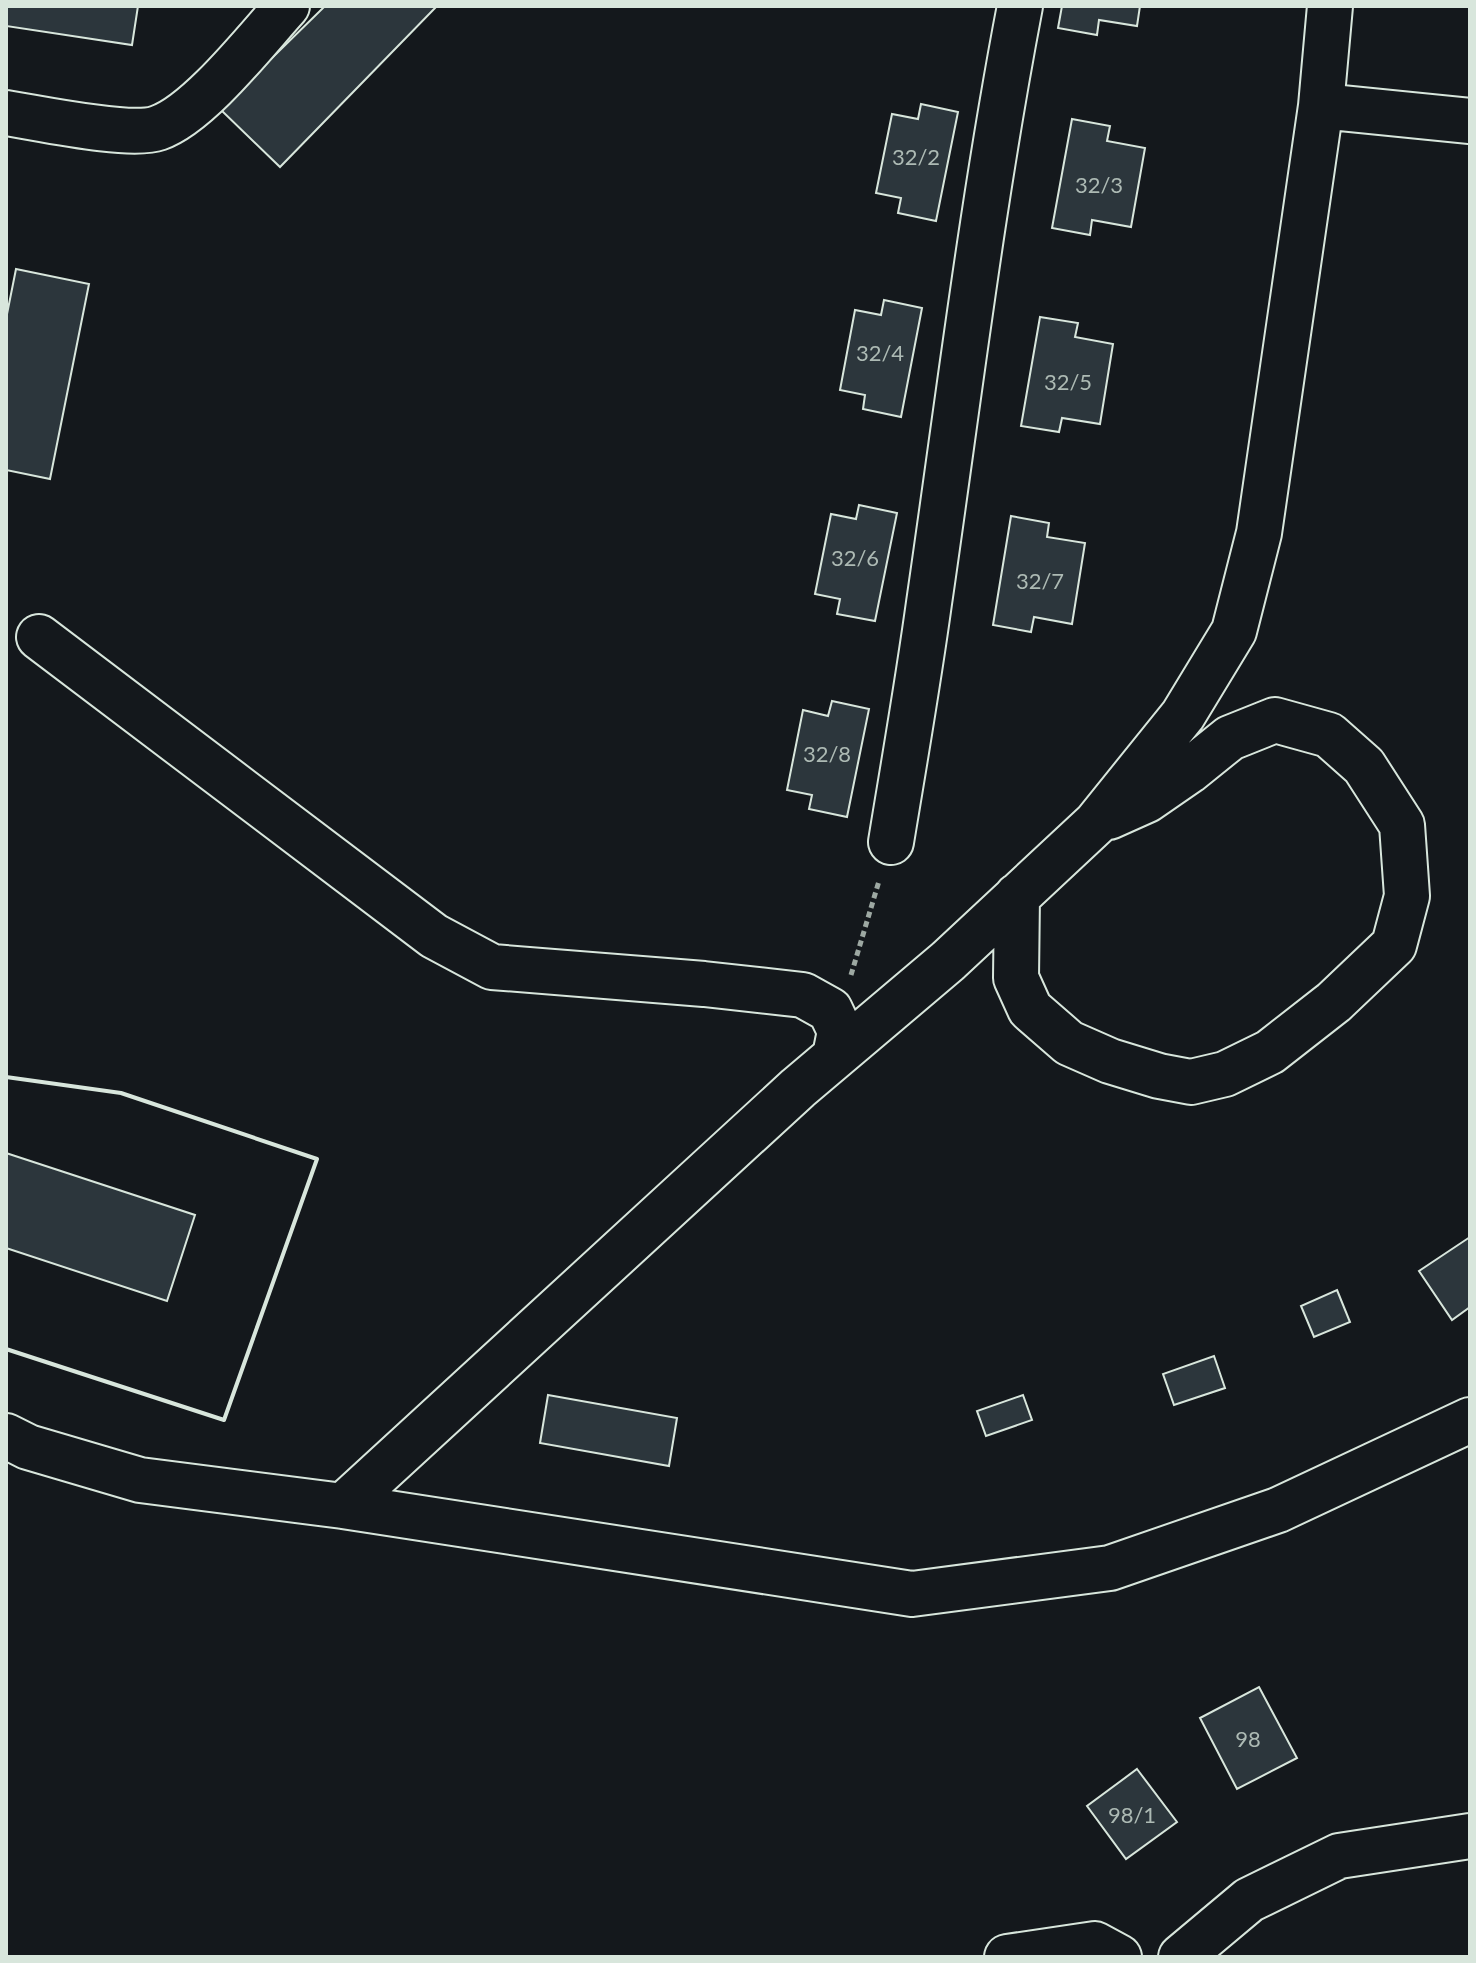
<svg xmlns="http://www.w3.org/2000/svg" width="1476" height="1963" viewBox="0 0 1476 1963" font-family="Lato,sans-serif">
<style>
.building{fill:#2c363c;stroke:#d8e6dc;stroke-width:2}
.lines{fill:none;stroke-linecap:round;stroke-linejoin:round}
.minor-casing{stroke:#d8e6dc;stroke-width:48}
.path{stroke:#9da8a2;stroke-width:5;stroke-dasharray:6 4;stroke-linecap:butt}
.minor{stroke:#14181c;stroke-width:44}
.wall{stroke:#d8e6dc;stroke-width:4}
.labels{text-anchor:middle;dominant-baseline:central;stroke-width:6;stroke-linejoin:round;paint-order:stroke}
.number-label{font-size:22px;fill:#adbab4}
</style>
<rect width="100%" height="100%" fill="#14181c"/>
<path class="building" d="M6 6H138L132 45 6 26Z
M325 6H437L280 167 220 109Z
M1062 6H1140L1137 26 1099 20 1097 35 1058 28Z
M921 104 958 112 936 221 898 213 901 198 876 193 892 114 918 119Z
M1072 119 1110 126 1107 141 1145 148 1131 227 1092 220 1090 235 1052 228Z
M16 269 89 284 50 479 6 470V319Z
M884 300 922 308 901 417 863 409 865 395 840 390 855 310 881 315Z
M1040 317 1078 323 1075 337 1113 344 1100 424 1062 418 1059 432 1021 426Z
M859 505 897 513 875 621 837 614 840 599 815 594 831 514 856 519Z
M1011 516 1049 523 1047 537 1085 543 1072 624 1034 617 1031 632 993 625Z
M832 701 869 709 847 817 809 809 812 795 787 790 803 710 828 716Z
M6 1153 195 1215 167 1301 6 1248Z
M1470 1237V1307L1452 1320 1419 1271Z
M1337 1290 1350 1322 1314 1337 1301 1306Z
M1214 1356 1225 1388 1174 1405 1163 1374Z
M548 1395 677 1418 669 1466 540 1443Z
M1023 1395 1032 1420 986 1436 977 1411Z
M1259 1687 1297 1758 1237 1789 1200 1718Z
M1137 1769 1177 1822 1126 1859 1087 1806Z"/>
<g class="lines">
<defs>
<path id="minor" d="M1321 106 1470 121
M6 113C39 118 130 138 158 128 199 114 257 39 287 6
M39 637 434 936 492 967 704 984 803 995 830 1010 840 1031 835 1056
M891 842C904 763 918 683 929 603 958 404 982 204 1020 6
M1017 896 1016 978 1030 1009 1069 1043 1110 1061 1159 1076 1191 1082 1225 1074 1270 1052 1334 1002 1394 945 1407 896 1402 825 1364 766 1329 735 1275 720 1230 738 1189 771 1147 800 1109 817
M6 1436 28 1447 140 1480 343 1506 912 1594 1110 1568 1278 1510 1470 1420
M343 1506 798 1088 948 961 1096 823 1183 715 1234 631 1259 533 1321 106 1330 6
M1007 1957 1095 1944 1119 1957
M1181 1957 1249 1900 1339 1856 1470 1836"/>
</defs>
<use href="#minor" class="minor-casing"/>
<path class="path" d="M851 975 879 881"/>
<use href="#minor" class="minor"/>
<path class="wall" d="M6 1077 121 1093 317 1159 224 1420 6 1349"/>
</g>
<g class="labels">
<g class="number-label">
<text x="916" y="156">32/2</text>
<text x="1099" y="184">32/3</text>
<text x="880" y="352">32/4</text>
<text x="1068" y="381">32/5</text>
<text x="855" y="557">32/6</text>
<text x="1040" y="580">32/7</text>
<text x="827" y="753">32/8</text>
<text x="1248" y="1738">98</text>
<text x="1132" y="1814">98/1</text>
</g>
</g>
<rect width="1476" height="1963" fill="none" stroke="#d8e6dc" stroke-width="16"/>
</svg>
